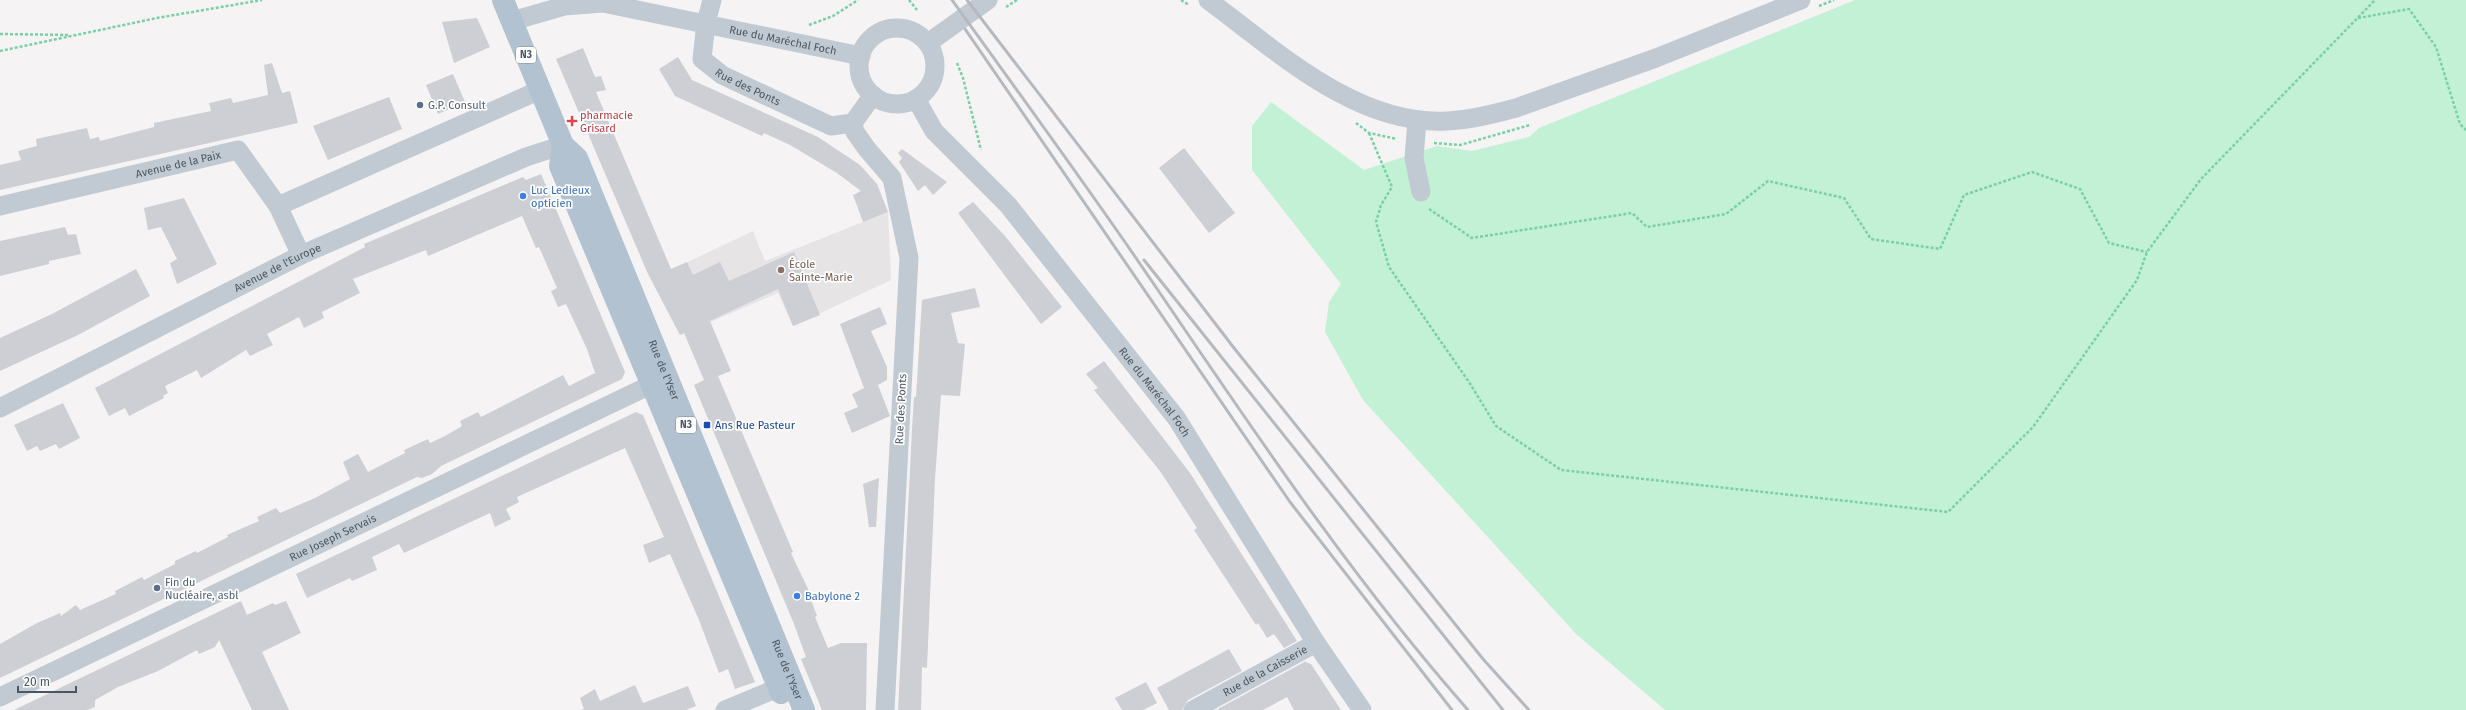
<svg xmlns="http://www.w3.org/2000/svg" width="2466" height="710" viewBox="0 0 2466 710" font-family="'Fira Sans',sans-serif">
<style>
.education{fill:#e6e4e5}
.green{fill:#c3f1d5}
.building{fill:#cdcfd5}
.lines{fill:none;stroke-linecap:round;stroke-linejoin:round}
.path{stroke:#7ad0a6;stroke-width:2.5;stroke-dasharray:3 2;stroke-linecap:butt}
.minor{stroke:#c1cad2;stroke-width:19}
.major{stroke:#b3c2d1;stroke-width:22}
.rail{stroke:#b5b8bd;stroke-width:3}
.service-dot{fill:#5c6f8a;stroke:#fff;stroke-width:1.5}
.health-dot{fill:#e0444e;stroke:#fff;stroke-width:1.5}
.shop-dot{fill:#3f7fe0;stroke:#fff;stroke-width:1.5}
.education-dot{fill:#8d6e63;stroke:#fff;stroke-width:1.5}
.transit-dot{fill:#1a4fb4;stroke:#fff;stroke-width:1.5}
.labels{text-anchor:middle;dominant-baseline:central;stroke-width:3.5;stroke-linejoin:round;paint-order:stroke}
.shield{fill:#fff;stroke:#808990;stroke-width:1}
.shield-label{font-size:10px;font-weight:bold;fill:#4a5661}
.street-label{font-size:11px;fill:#4a5661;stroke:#fff}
.service-label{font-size:11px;fill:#4e5e75;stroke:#fff;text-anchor:start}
.health-label{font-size:11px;fill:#be3a42;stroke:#fff;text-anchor:start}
.shop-label{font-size:11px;fill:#366cbe;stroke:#fff;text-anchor:start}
.education-label{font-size:11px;fill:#785e54;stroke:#fff;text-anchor:start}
.transit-label{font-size:11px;fill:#164399;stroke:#fff;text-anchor:start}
</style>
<rect width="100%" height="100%" fill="#f5f3f3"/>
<path class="education" d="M888 212 891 280 793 326 778 293 680 335 652 279 753 231 765 261Z"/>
<path class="green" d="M1855 0H2466V710H1665L1576 634 1363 400 1325 332 1329 302 1341 284 1252 170V126L1271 102 1364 170 1437 146 1472 151 1529 137 1539 128Z"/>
<path class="building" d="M477 18 490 47 454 63 442 22Z
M583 48 595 77 601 76 606 90 596 92 671 269 687 262 693 275 720 262 729 281 794 252 820 315 793 326 778 289 710 321 731 371 718 376 793 552 791 553 798 568 813 599 811 600 817 616 815 617 828 648 841 643H867L866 710H822L801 659 806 657 794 624 694 385 704 380 684 333 680 335 648 274 556 59Z
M678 57 692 80 818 137 860 165 877 184 888 212 863 222 853 195 861 191 837 173 790 145 764 133 762 136 675 96 659 69Z
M272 63 282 93 290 91 298 123 0 190V165L21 160 18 151 37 146 36 139 87 128 90 139 99 137 100 141 154 127V123L211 111 209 103 231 98 233 103 268 95 264 65Z
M453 74 465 102 438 114 426 85Z
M389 97 402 129 328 160 313 126Z
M1184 148 1235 213 1209 233 1159 168Z
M902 149 936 174 947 182 933 195 925 185 918 191 899 162 902 158 898 153Z
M541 174 625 372 622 379 441 466 432 474 422 478 417 477 0 678V644L37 623 60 613 61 616 76 605 80 610 116 594 115 591 142 577 144 580 175 564V561L196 551 197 553 228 537 227 535 259 521 257 517 276 508 280 513 315 498 350 479 343 462 358 454 368 472 405 453 404 450 428 439 430 443 445 436 462 426 460 421 478 412 481 417 563 375 569 386 595 373 587 349 566 304 558 307 551 291 557 288 539 247 536 248 522 216 428 256 426 250 353 279 360 293 322 312 324 318 304 328 299 317 267 334 273 345 250 356 246 350 201 378 197 370 165 386 168 393 163 396 164 398 129 416 125 408 109 416 95 388 365 247 364 244 523 177 526 180Z
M184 198 217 264 177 284 170 263 177 259 161 227 148 230 144 208Z
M973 202 1005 236 1062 307 1041 324 958 213Z
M65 227 68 235 76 234 81 254 49 261V264L0 276V241Z
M136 269 150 296 78 335 0 371V338L52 314Z
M975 288 980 307 951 313 958 343 965 344 960 396 941 395 935 479 927 668 922 667 921 710H898L912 429 914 397H916L922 300Z
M880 307 887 324 871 331 887 367V380L878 385 890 416 852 433 844 413 858 407 852 394 864 388 840 324Z
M1104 361 1190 473 1297 641 1284 648 1274 634 1267 638 1258 623 1256 625 1194 530 1197 528 1160 471 1094 390 1098 388 1086 374Z
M63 403 80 438 59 449 56 444 40 451 37 446 27 451 14 425Z
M636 412 643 415 755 682 735 689 728 669 719 673 699 620 670 554 649 563 643 545 664 537 625 448 517 497 519 502 506 509 511 519 495 527 490 513 404 553 399 544 372 557 377 570 352 581 350 578 307 598 296 574Z
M879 478 876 527H869L863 484Z
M241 601 247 615 273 603 275 605 286 601 301 633 262 652 289 710H252L219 640 215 647 199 654 197 650 158 671 118 687 95 700V707L87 710H14Z
M1229 649 1242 671 1188 700 1182 710H1169L1157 688Z
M1308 660 1301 665 1305 662 1311 664 1341 710H1294L1287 697 1263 710H1216Z
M1146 682 1157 703 1143 710H1122L1115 698Z
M635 685 643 703 688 686 696 706 686 710H580L584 709 580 698 595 689 600 701Z"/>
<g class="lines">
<path class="path" d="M909 0 917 10
M1181 0 1189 5
M1819 6 1834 0
M1006 7 1017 0
M2358 18 2409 9 2436 47 2460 124 2466 130
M809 25 833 16 858 0
M0 34 68 35
M0 51 157 18 262 0
M957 63 963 78 981 150
M1356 123 1369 133 1397 139
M1369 133 1392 187 1381 205 1376 222 1389 267 1469 382 1496 426 1561 470 1948 512 2033 427 2137 280 2147 252 2201 179 2375 0
M1434 143 1460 145 1530 125
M1429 209 1472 238 1632 213 1647 227 1726 214 1768 181 1844 198 1871 239 1940 249 1964 195 2032 172 2080 189 2109 243 2147 252"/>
<g class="minor">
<path id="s1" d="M712 0 706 23 702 59 722 75 831 126 853 123 873 95"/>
<path d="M1208 0C1276 50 1356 126 1447 121 1470 120 1494 114 1516 108L1656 58 1801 0"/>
<path id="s2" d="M512 21 564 6 603 3 861 56"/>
<circle cx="897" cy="66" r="38"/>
<path d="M928 43 988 0"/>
<path id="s3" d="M916 99 934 131 1008 205 1177 419 1316 643 1362 710"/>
<path d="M1417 120 1414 158 1421 192"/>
<path d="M853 123 855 132 867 149 892 178 909 258 885 710"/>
<path id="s4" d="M0 206 238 150 278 206 301 255"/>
<path d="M278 206 540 90"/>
<path id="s5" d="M0 408 301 255 526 157 563 145"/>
<path id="s6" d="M0 697 665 378"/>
<path d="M725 710 792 682"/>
<path id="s7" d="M1193 710 1316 643"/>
</g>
<g class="major">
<path id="s8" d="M503 0 563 145 577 158 804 710"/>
<path d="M563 145 560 166 781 693"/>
</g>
<path class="rail" d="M952 0C1018 92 1085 183 1149 277 1250 425 1349 575 1468 710
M967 0 1234 348 1483 659 1529 710
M965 29 1290 502 1452 710
M1144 260 1503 710"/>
</g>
<g class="service-dot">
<circle cx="420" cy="105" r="4"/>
<circle cx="157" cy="588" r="4"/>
</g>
<path class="health-dot" d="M570 115h4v4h4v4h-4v4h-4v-4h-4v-4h4z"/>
<g class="shop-dot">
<circle cx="523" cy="196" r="4"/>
<circle cx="797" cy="596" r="4"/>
</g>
<circle class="education-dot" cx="781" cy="270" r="4"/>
<rect class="transit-dot" x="703" y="421" width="8" height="8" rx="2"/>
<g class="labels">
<g class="shield">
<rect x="516" y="47" width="20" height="16" rx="3"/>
<rect x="676" y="417" width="20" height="16" rx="3"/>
</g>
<g class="shield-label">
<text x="526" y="55">N3</text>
<text x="686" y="425">N3</text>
</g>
<g class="street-label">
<text stroke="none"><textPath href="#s2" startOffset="277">Rue du Maréchal Foch</textPath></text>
<text stroke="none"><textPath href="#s1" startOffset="114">Rue des Ponts</textPath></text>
<text stroke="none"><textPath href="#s4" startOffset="183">Avenue de la Paix</textPath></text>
<text stroke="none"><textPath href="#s5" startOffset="311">Avenue de l'Europe</textPath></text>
<text stroke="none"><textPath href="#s8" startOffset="405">Rue de l'Yser</textPath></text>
<text stroke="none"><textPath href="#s3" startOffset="379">Rue du Maréchal Foch</textPath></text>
<text transform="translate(901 409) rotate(-87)">Rue des Ponts</text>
<text stroke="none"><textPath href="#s6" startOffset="369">Rue Joseph Servais</textPath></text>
<text stroke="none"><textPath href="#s8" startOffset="729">Rue de l'Yser</textPath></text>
<text stroke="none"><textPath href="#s7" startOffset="82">Rue de la Caisserie</textPath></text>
</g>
<g class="service-label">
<text x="428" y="105">G.P. Consult</text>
<text x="165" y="582">Fin du<tspan x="165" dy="13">Nucléaire, asbl</tspan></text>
</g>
<g class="health-label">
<text x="580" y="115">pharmacie<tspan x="580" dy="13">Grisard</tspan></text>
</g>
<g class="shop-label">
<text x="531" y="190">Luc Ledieux<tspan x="531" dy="13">opticien</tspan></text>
<text x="805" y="596">Babylone 2</text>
</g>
<g class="education-label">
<text x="789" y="264">École<tspan x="789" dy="13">Sainte-Marie</tspan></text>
</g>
<g class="transit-label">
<text x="715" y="425">Ans Rue Pasteur</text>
</g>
</g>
<path d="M18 686v6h58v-6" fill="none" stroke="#4a5661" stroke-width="2"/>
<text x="24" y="686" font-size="12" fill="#4a5661" stroke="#ffffff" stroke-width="3" paint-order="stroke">20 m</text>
</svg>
